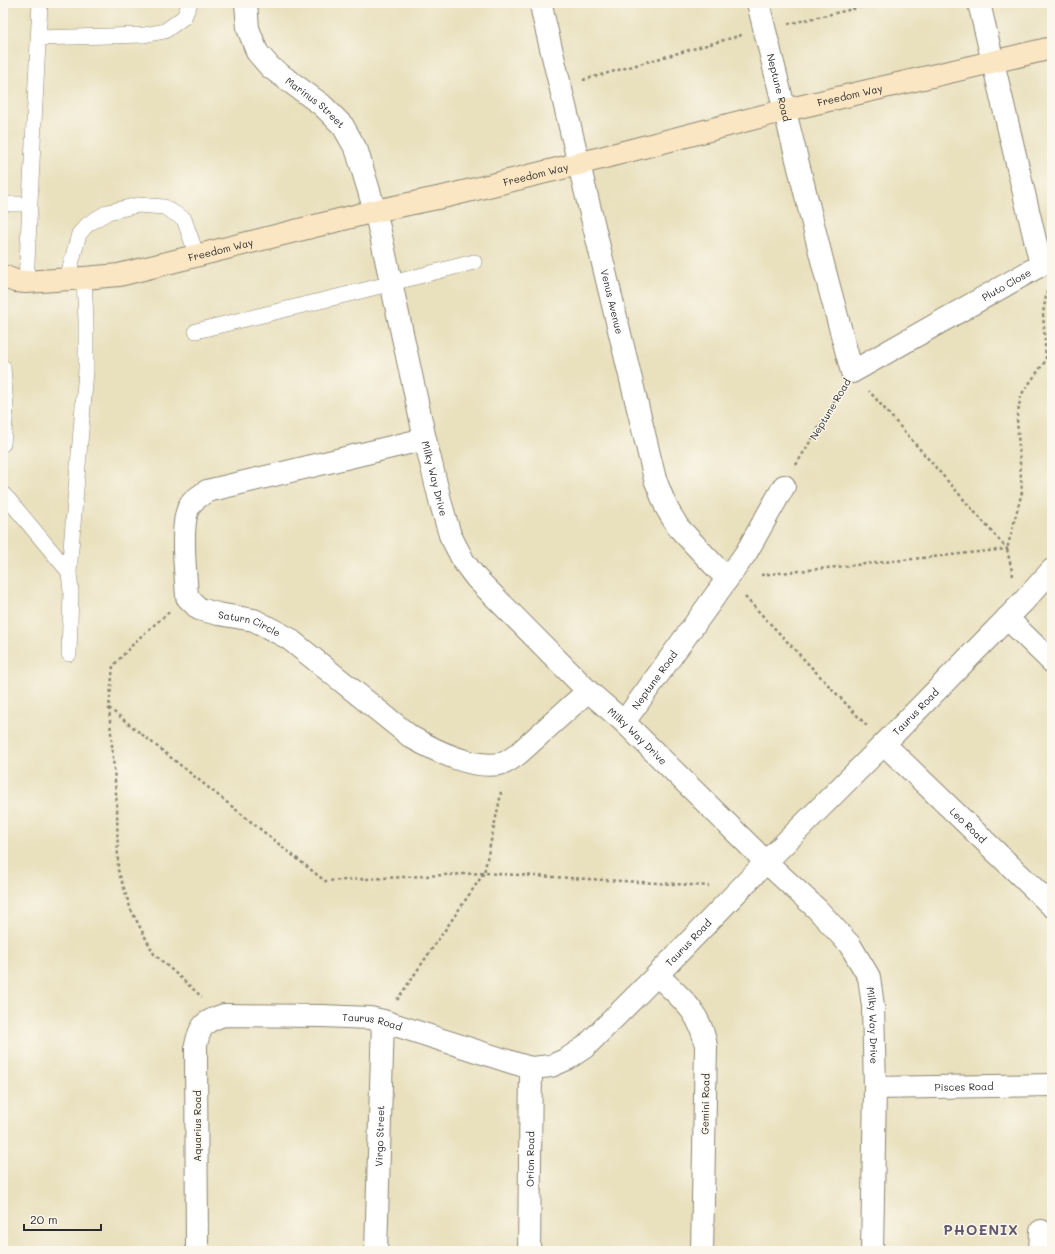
<svg xmlns="http://www.w3.org/2000/svg" width="1055" height="1254" viewBox="0 0 1055 1254" font-family="Mali,sans-serif">
<style>
.lines{fill:none;stroke-linecap:round;stroke-linejoin:round}
.lane-casing{stroke:#8a8674;stroke-width:16}
.street-casing{stroke:#8a8674;stroke-width:24}
.secondary-casing{stroke:#8a8674;stroke-width:24}
.path{stroke:#8a8674;stroke-width:2.5;stroke-dasharray:3 3;stroke-linecap:butt}
.lane{stroke:#fff;stroke-width:15}
.street{stroke:#fff;stroke-width:22}
.secondary{stroke:#fbe6c3;stroke-width:22}
.labels{text-anchor:middle;dominant-baseline:central;stroke-width:3;stroke-linejoin:round;paint-order:stroke}
.street-label{font-size:10px;fill:#2b2b2b;stroke:#fbf7ec}
.district-label{font-size:14px;font-weight:bold;letter-spacing:1px;fill:#625971;stroke:#fbf7ec}
</style>
<rect width="100%" height="100%" fill="#fbf7ec"/>
<filter id="ink" filterUnits="userSpaceOnUse"><feTurbulence type="fractalNoise" baseFrequency=".025" numOctaves="2"/><feDisplacementMap in="SourceGraphic" scale="8" xChannelSelector="R" yChannelSelector="G"/><feConvolveMatrix kernelMatrix="1 2 1 2 8 2 1 2 1" color-interpolation-filters="sRGB"/></filter>
<filter id="wash" filterUnits="userSpaceOnUse"><feTurbulence type="fractalNoise" baseFrequency=".012" numOctaves="4" result="noise"/><feDisplacementMap in="SourceGraphic" scale="16" xChannelSelector="R" yChannelSelector="G"/><feGaussianBlur stdDeviation="0.9" result="paint"/><feColorMatrix in="noise" values="0 0 0 0 0 0 0 0 0 0 0 0 0 0 0 0 0 1.4 0 .05"/><feComposite in="paint" operator="in"/></filter>
<g filter="url(#wash)">
<rect width="100%" height="100%" fill="#e9e0bd"/>
</g>
<g filter="url(#ink)">
<g class="lines">
<defs>
<path id="lane" d="M38 38 144 35 165 31 184 17 190 3
M3 204H30
M67 279 79 234 88 224 108 212 138 205 164 207 184 219 197 256
M26 282 40 3
M196 331 353 293 474 262
M3 367 6 408 3 444
M3 494 8 499 69 572 71 592 69 654
M69 572 86 371V321L84 278"/>
<g id="street">
<path id="s1" d="M246 3 248 28 257 52 270 67 322 105 343 126 357 151 375 211 381 236 425 439 441 504 450 535 464 562 476 578 588 691 624 722 766 862 817 909 850 945 869 977 873 1006 875 1088 872 1251"/>
<path id="s2" d="M541 3 543 15 655 479 666 507 678 527 727 579"/>
<path id="s3" d="M758 3 824 268 852 372 1041 265 979 3"/>
<path id="s4" d="M425 439 207 491C201 495 194 499 190 505 179 523 186 575 187 597L199 609 218 614 254 620 288 638 411 737C436 751 475 771 504 763 509 761 514 757 518 754L588 691"/>
<path d="M1007 618 1052 662"/>
<path id="s5" d="M624 722 746 553 784 486"/>
<path id="s6" d="M884 744 1052 906"/>
<path d="M657 975C681 998 700 1011 706 1046L702 1251"/>
<path id="s7" d="M875 1088 1052 1085"/>
<path id="s8" d="M197 1251 196 1045C200 1025 205 1021 224 1015L322 1016 370 1018 383 1021 514 1063 531 1068 551 1066 567 1059 585 1047 657 975 766 862 884 744 1023 602 1052 570"/>
<path id="s9" d="M376 1251 383 1021"/>
<path id="s10" d="M529 1251 531 1068"/>
<path d="M1040 1251 1041 1231"/>
</g>
<g id="secondary">
<path id="s11" d="M3 276 15 281 26 282 84 278 119 275 375 211 447 196 578 164 786 110 1052 48"/>
</g>
</defs>
<use href="#lane" class="lane-casing"/>
<use href="#street" class="street-casing"/>
<use href="#secondary" class="secondary-casing"/>
<path class="path" d="M788 24 879 3
M583 80 742 35
M796 465 840 392
M761 575 1007 549 869 391
M1013 576 1007 549 1022 492 1017 419 1021 395 1046 360 1043 313 1047 291
M745 597 868 727
M169 612 138 639 113 666 109 708 117 806 118 870 131 910 154 954 202 997
M109 708 325 881 484 873 709 886
M397 1000 484 873 501 794 499 789"/>
<use href="#lane" class="lane"/>
<use href="#street" class="street"/>
<use href="#secondary" class="secondary"/>
</g>
</g>
<g class="labels">
<g class="street-label">
<text stroke="none"><textPath href="#s3" startOffset="87">Neptune Road</textPath></text>
<text stroke="none"><textPath href="#s11" startOffset="870">Freedom Way</textPath></text>
<text stroke="none"><textPath href="#s1" startOffset="128">Marinus Street</textPath></text>
<text stroke="none"><textPath href="#s11" startOffset="546">Freedom Way</textPath></text>
<text stroke="none"><textPath href="#s11" startOffset="222">Freedom Way</textPath></text>
<text stroke="none"><textPath href="#s3" startOffset="558">Pluto Close</textPath></text>
<text stroke="none"><textPath href="#s2" startOffset="307">Venus Avenue</textPath></text>
<text transform="translate(830 409) rotate(-59)">Neptune Road</text>
<text stroke="none"><textPath href="#s1" startOffset="530">Milky Way Drive</textPath></text>
<text stroke="none"><textPath href="#s4" startOffset="409">Saturn Circle</textPath></text>
<text stroke="none"><textPath href="#s5" startOffset="52">Neptune Road</textPath></text>
<text stroke="none"><textPath href="#s8" startOffset="1095">Taurus Road</textPath></text>
<text stroke="none"><textPath href="#s1" startOffset="865">Milky Way Drive</textPath></text>
<text stroke="none"><textPath href="#s6" startOffset="117">Leo Road</textPath></text>
<text stroke="none"><textPath href="#s8" startOffset="771">Taurus Road</textPath></text>
<text stroke="none"><textPath href="#s8" startOffset="399">Taurus Road</textPath></text>
<text stroke="none"><textPath href="#s1" startOffset="1249">Milky Way Drive</textPath></text>
<text stroke="none"><textPath href="#s7" startOffset="89">Pisces Road</textPath></text>
<text transform="translate(705 1104) rotate(-89)">Gemini Road</text>
<text transform="translate(197 1126) rotate(-90)">Aquarius Road</text>
<text stroke="none"><textPath href="#s9" startOffset="115">Virgo Street</textPath></text>
<text stroke="none"><textPath href="#s10" startOffset="92">Orion Road</textPath></text>
</g>
<g class="district-label">
<text x="981" y="1229">PHOENIX</text>
</g>
</g>
<rect width="1055" height="1254" fill="none" stroke="#fbf7ec" stroke-width="16"/>
<path d="M24 1224v6h77v-6" fill="none" stroke="#2b2b2b" stroke-width="2"/>
<text x="30" y="1224" font-size="12" fill="#2b2b2b" stroke="#fbf7ec" stroke-width="3" paint-order="stroke">20 m</text>
</svg>
